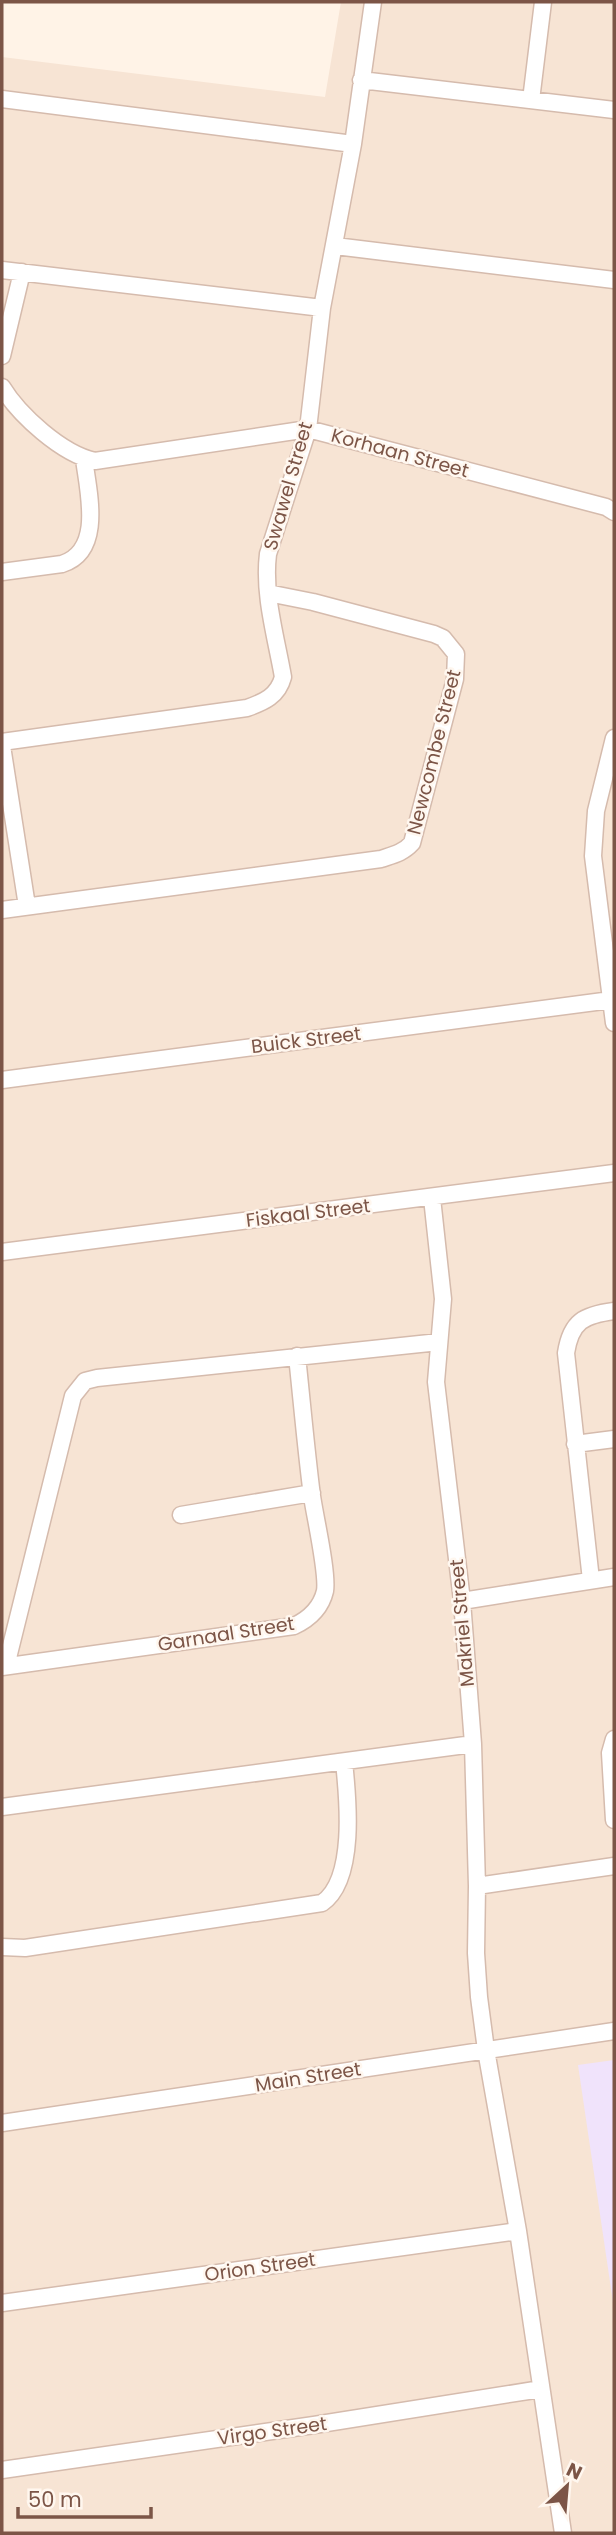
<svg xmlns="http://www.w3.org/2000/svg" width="616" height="2535" viewBox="0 0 616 2535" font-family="Poppins,sans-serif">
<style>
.residential{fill:#f7e4d4}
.education{fill:#f0e3fb}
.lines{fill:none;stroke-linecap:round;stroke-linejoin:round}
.minor-casing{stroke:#d5bbad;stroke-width:19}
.minor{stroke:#fff;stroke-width:16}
.labels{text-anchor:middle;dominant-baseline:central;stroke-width:5;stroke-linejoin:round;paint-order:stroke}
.street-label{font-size:19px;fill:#7c5547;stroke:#fff7ef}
</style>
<rect width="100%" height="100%" fill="#fff3e7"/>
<path class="residential" d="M341 2H614V2533H2V57L325 97Z"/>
<path class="education" d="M614 2060V2309L578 2065Z"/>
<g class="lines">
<defs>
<path id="minor" d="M361 80 614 110
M2 99 353 144
M531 100 543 2
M335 246 614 280
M2 270 322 308
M2 356 22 272
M2 387C19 415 62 454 95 461L308 429 606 507 614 512
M2 572 62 564C104 551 88 491 84 459
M614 738 596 811 593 856 614 1023
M2 742 247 708C264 702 278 696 283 677 276 637 263 594 268 554L308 429 322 308 353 144 373 2
M2 746 27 906
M2 910 381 859C393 855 403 853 412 843L455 679 456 654 443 638 434 634 313 602 268 593
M2 1080 611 1000
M432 1198 443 1299 436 1382 462 1601 473 1744 477 1886 476 1953 479 1997 486 2050 518 2231 563 2533
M2 1252 614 1173
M575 1444 614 1439
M181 1515 312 1493
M591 1580 566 1353C571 1321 584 1315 614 1311
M462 1601 614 1577
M6 1666 73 1396 85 1381 97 1378 439 1342
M2 1667 294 1626C309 1619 321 1608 325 1591 328 1573 315 1517 312 1496 306 1449 302 1403 297 1356
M614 1739 610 1753 614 1820
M2 1807 473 1744
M477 1886 614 1866
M2 1947 25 1948 322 1903C356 1880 348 1799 344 1762
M2 2123 614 2031
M2 2303 518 2231
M2 2470 314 2425 541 2389"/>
</defs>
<use href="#minor" class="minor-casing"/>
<use href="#minor" class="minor"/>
</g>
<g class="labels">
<g class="street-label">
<text transform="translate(400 453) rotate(15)">Korhaan Street</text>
<text transform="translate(288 486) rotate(-74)">Swawel Street</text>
<text transform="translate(434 752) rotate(-76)">Newcombe Street</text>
<text transform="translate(306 1040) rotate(-7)">Buick Street</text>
<text transform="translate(308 1213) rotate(-7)">Fiskaal Street</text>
<text transform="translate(462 1623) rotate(-95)">Makriel Street</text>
<text transform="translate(226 1634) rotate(-9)">Garnaal Street</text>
<text transform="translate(308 2077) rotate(-9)">Main Street</text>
<text transform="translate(260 2267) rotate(-8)">Orion Street</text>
<text transform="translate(272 2431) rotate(-8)">Virgo Street</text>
</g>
</g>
<rect width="616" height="2535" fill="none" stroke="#7c5547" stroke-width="7"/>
<g transform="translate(567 2486) rotate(26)" stroke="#fff7ef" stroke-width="5" paint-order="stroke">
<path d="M0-5L12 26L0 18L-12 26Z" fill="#7c5547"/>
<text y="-10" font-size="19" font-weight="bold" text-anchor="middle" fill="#7c5547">N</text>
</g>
<path d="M18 2507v10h133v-10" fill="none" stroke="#7c5547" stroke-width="3.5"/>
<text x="28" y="2507" font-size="21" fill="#7c5547" stroke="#fff7ef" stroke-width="5" paint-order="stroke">50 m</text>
</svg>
